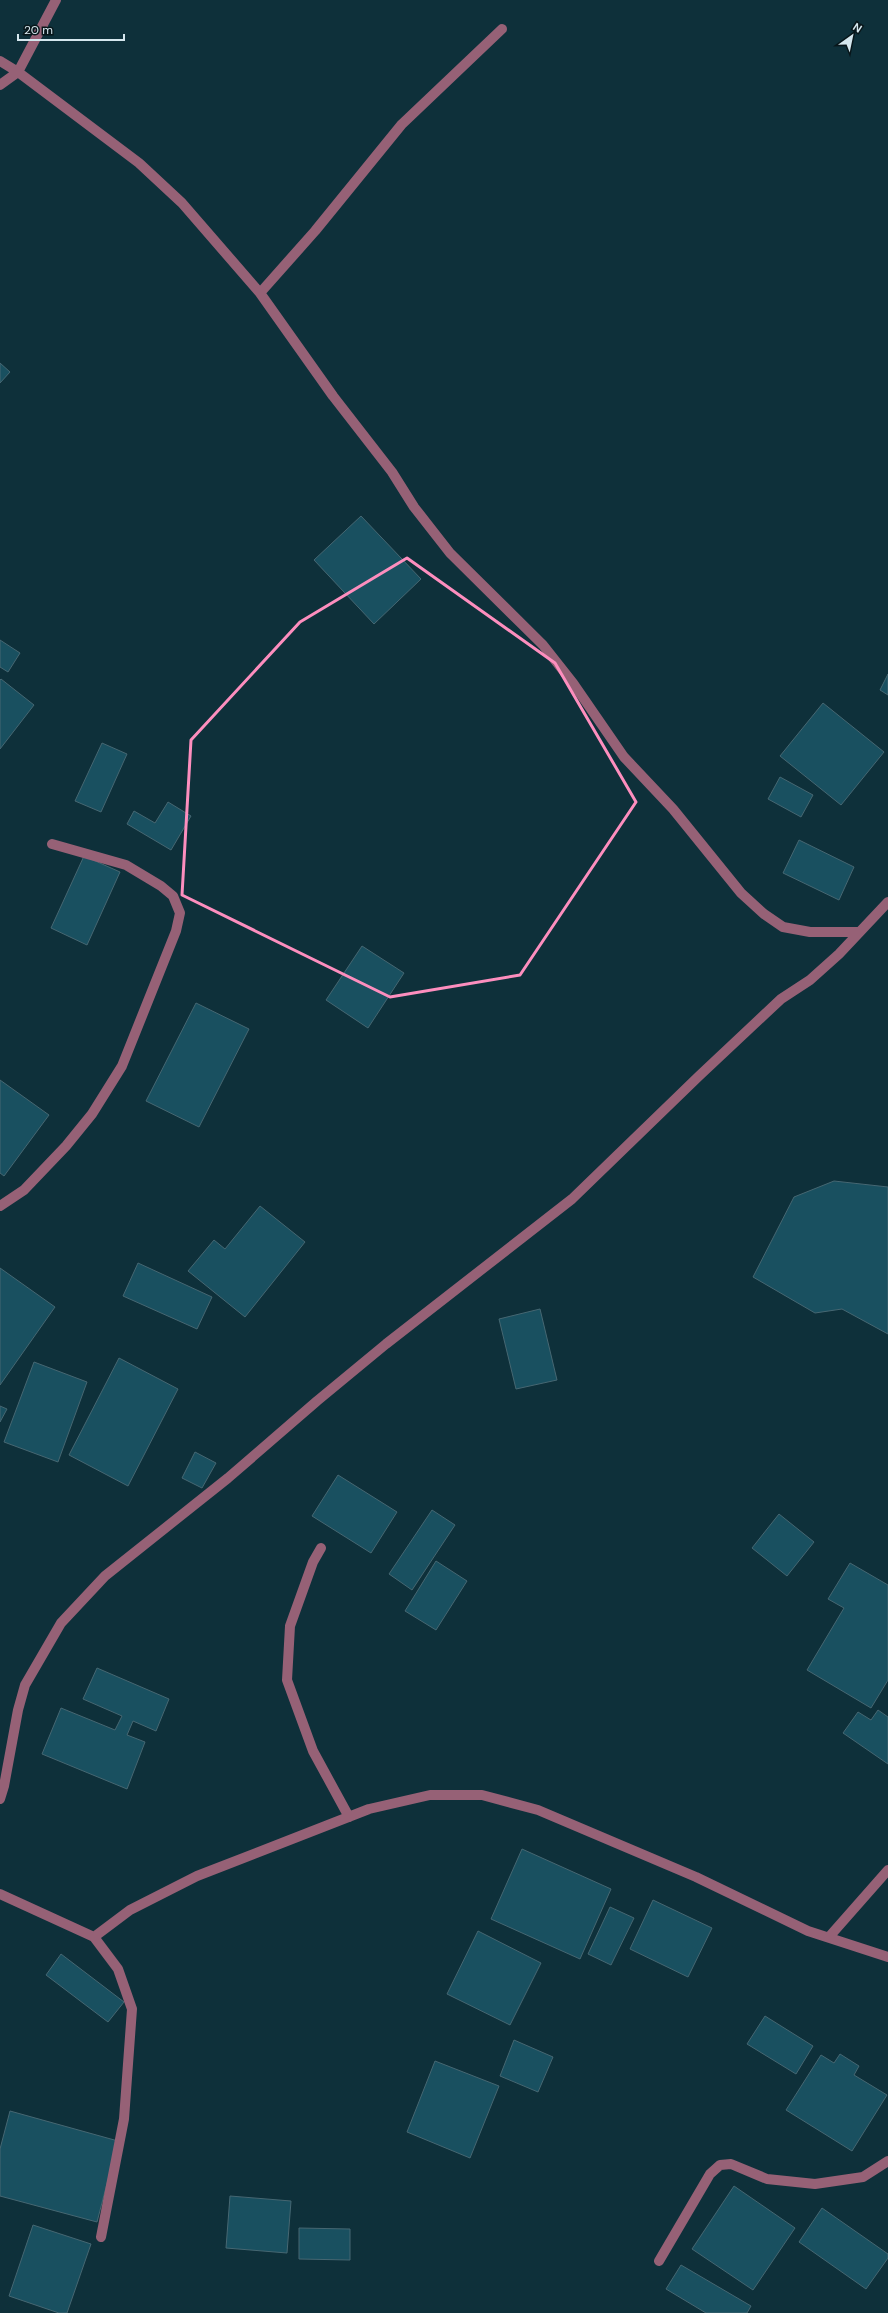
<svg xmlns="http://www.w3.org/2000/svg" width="888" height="2313" viewBox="0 0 888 2313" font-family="'DM Sans',sans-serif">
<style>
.building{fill:#195060;stroke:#466772}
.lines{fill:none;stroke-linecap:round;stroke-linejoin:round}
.minor{stroke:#966176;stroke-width:10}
.marked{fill:none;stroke:#fd8ebe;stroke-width:3;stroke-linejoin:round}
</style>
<rect width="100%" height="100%" fill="#0e303a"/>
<path class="building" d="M0 363 10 372 0 383Z
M361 516 421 579 374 624 314 560Z
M0 640 20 653 8 672 0 667Z
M888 674V695L880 690Z
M1 679 34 705 0 749V680Z
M823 703 884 752 841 805 780 756Z
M102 743 127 754 101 812 75 801Z
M780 777 813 795 801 817 768 799Z
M168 802 191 816 171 850 127 824 134 811 155 823Z
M799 840 854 867 839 900 783 873Z
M84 856 120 872 87 945 51 928Z
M362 946 404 973 368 1028 326 1000Z
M196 1003 249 1029 199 1127 146 1101Z
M0 1080 49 1115 4 1176 0 1173Z
M834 1181 888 1187V1334L842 1309 815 1313 753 1277 794 1197Z
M260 1206 305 1242 245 1317 188 1271 214 1240 225 1249Z
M138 1263 212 1297 197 1329 123 1296Z
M0 1268 55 1307 0 1385Z
M540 1309 557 1380 516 1389 499 1319Z
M119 1358 178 1389 128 1486 69 1455Z
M34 1362 87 1382 58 1462 4 1442Z
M0 1406 7 1409 0 1422Z
M195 1452 216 1463 202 1488 182 1478Z
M338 1475 397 1512 371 1553 312 1516Z
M432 1510 455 1525 412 1590 389 1574Z
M779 1514 814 1542 787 1576 752 1548Z
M436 1561 467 1581 436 1630 405 1611Z
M850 1563 888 1585V1680L871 1708 807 1670 844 1608 828 1599Z
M97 1668 169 1699 156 1731 133 1721 127 1735 145 1742 127 1789 42 1754 61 1708 115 1730 122 1716 83 1699Z
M878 1710 888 1717V1764L843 1733 858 1712 871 1720Z
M522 1849 611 1889 580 1959 491 1919Z
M653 1900 712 1928 688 1977 630 1949Z
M610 1907 634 1918 611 1965 588 1954Z
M478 1931 541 1963 510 2025 447 1994Z
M61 1954 124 2002 108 2022 46 1975Z
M765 2016 813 2046 796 2074 747 2044Z
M514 2040 553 2057 538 2092 500 2076Z
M840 2054 859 2066 854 2075 887 2095 852 2151 786 2110 821 2055 834 2063Z
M435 2061 499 2086 470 2158 407 2132Z
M10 2111 118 2141 97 2222 0 2196V2149Z
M734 2186 795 2228 753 2290 692 2249Z
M230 2196 291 2201 287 2253 226 2248Z
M822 2208 888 2254V2258L866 2289 799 2242Z
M33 2225 91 2244 67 2313H59L9 2296Z
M299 2228 350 2229V2260L299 2259Z
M681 2265 751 2306 747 2313H706L666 2289Z"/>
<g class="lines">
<path class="minor" d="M0 61 18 72 139 163 182 203 260 293 333 396 392 472 414 507 450 553 543 645 573 683 624 757 673 809 741 893 764 914 783 927 810 932H859
M0 85 18 72 56 0
M260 293 315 231 402 124 502 29
M0 1206 24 1190 66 1146 92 1114 122 1066 176 931 180 913 173 896 161 886 126 865 52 844
M321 1548 313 1562 290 1626 287 1680 313 1751 349 1817
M0 1799 4 1786 18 1710 25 1685 61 1623 105 1576 228 1478 317 1401 386 1344 572 1199 699 1076 781 999 810 980 839 954 888 902
M0 1894 94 1937 118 1969 132 2009 124 2119 101 2237
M94 1937 130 1910 197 1876 369 1809 430 1795H482L538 1810 696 1877 808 1931 888 1957
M829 1937 888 1870
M659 2261 710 2174 720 2165 731 2164 767 2179 815 2184 863 2177 888 2161"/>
</g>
<path class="marked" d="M407 558 555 663 636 802 520 975 390 997 182 895 191 740 300 622Z"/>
<g transform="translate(852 36) rotate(33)" stroke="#08161a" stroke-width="3" paint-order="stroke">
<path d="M0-3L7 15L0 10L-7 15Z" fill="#d5e7ee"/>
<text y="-6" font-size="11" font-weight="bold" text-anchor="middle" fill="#d5e7ee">N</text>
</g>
<path d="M18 34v6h106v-6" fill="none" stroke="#d5e7ee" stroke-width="2"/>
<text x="24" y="34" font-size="12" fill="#d5e7ee" stroke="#08161a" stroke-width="3" paint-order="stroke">20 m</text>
</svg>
